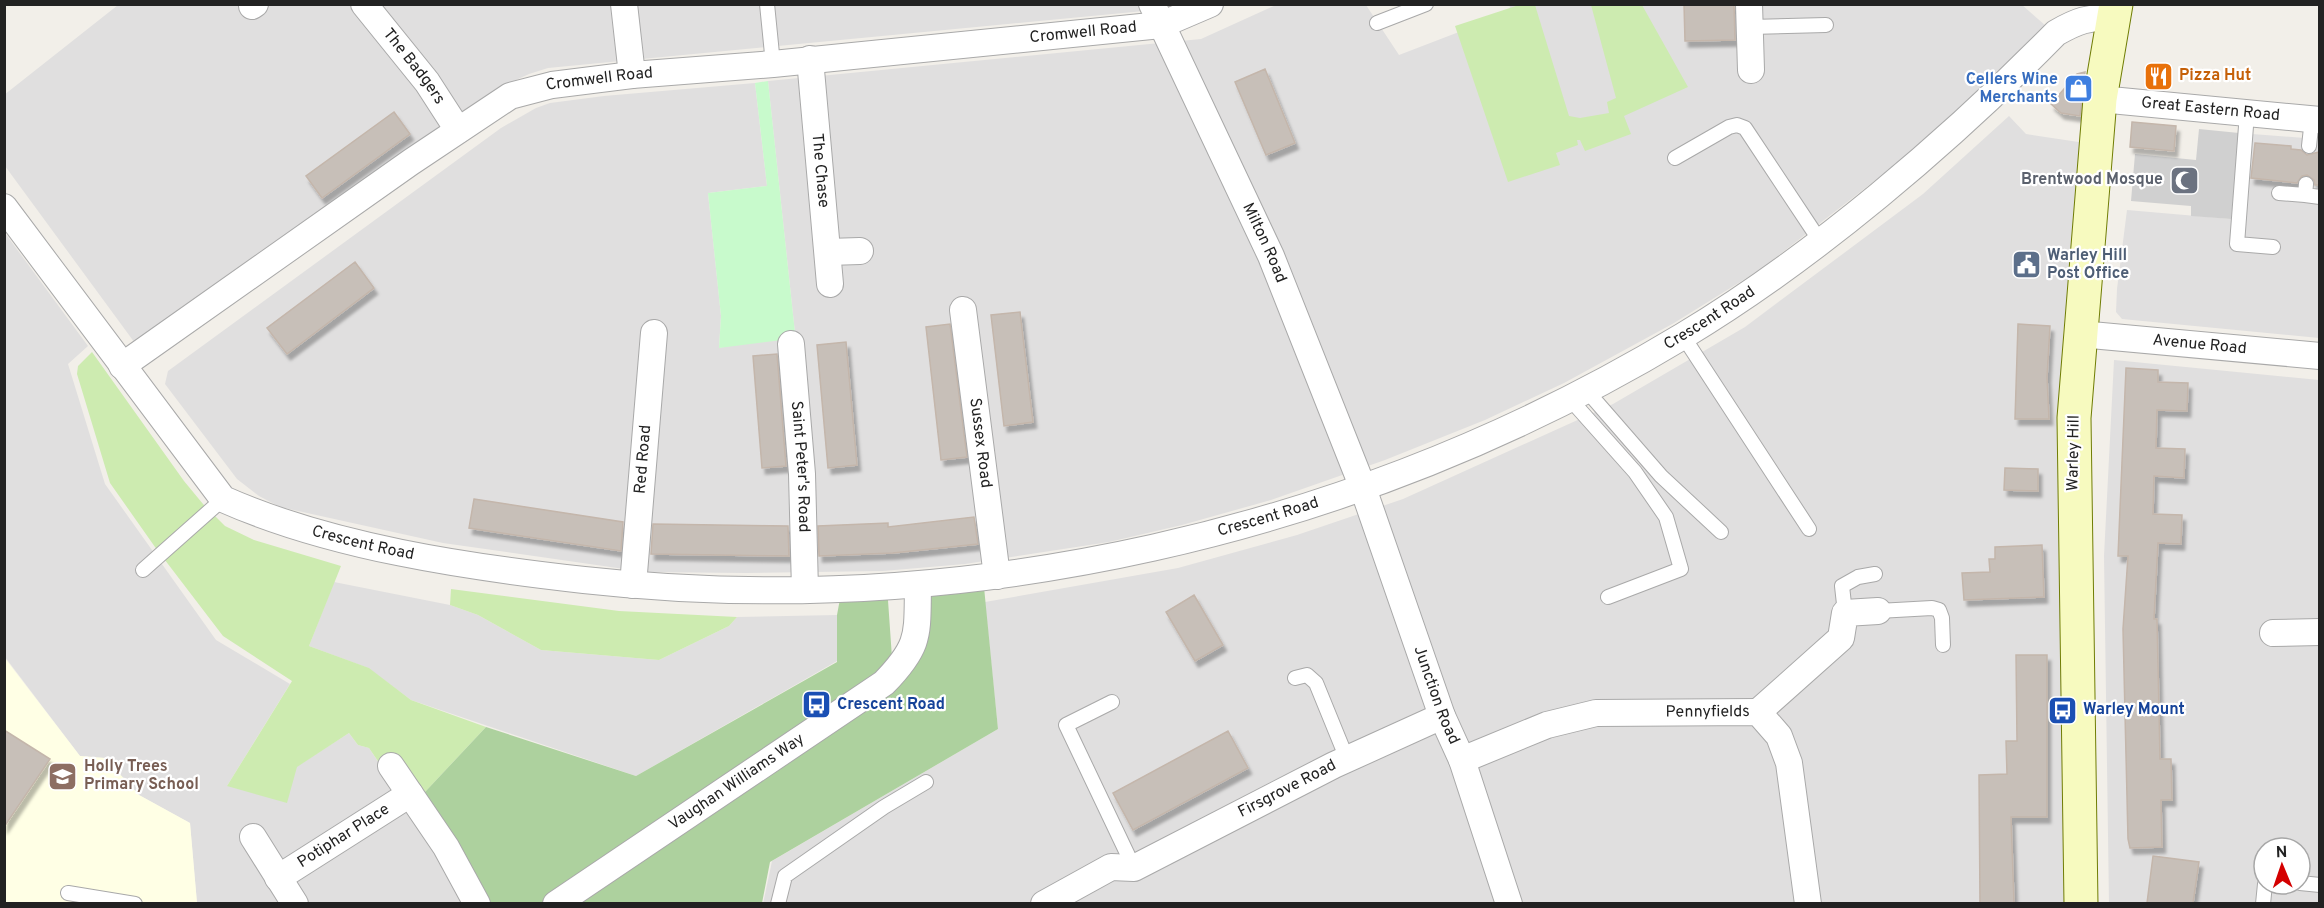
<svg xmlns="http://www.w3.org/2000/svg" width="2324" height="908" viewBox="0 0 2324 908" font-family="Overpass,sans-serif">
<style>
.residential{fill:#e0dfdf;fill-rule:evenodd}
.education{fill:#ffffe5}
.religious{fill:#d0d0d0}
.grass{fill:#cdebb0}
.forest{fill:#add19e}
.park{fill:#c8facc}
.building{fill:#c7bfb8;stroke:#c4b6ab;stroke-width:1.5;filter:url(#shadow)}
.lines{fill:none;stroke-linecap:round;stroke-linejoin:round}
.lane-casing{stroke:#a9a9a9;stroke-width:16}
.street-casing{stroke:#a9a9a9;stroke-width:28}
.secondary-casing{stroke:#707d05;stroke-width:35}
.lane{stroke:#fff;stroke-width:14}
.street{stroke:#fff;stroke-width:26}
.secondary{stroke:#f7fabf;stroke-width:33}
.labels{text-anchor:middle;dominant-baseline:central;stroke-width:4.5;stroke-linejoin:round;paint-order:stroke}
.street-label{font-size:16px;fill:#222;stroke:#fff}
.food-label{font-size:16px;font-weight:bold;fill:#c56008;stroke:#fff;text-anchor:start}
.shop-label{font-size:16px;font-weight:bold;fill:#366cbe;stroke:#fff;text-anchor:end}
.worship-label{font-size:16px;font-weight:bold;fill:#5b616d;stroke:#fff;text-anchor:end}
.service-label{font-size:16px;font-weight:bold;fill:#4e5e75;stroke:#fff;text-anchor:start}
.transit-label{font-size:16px;font-weight:bold;fill:#164399;stroke:#fff;text-anchor:start}
.education-label{font-size:16px;font-weight:bold;fill:#785e54;stroke:#fff;text-anchor:start}
</style>
<defs>
<filter id="shadow"><feDropShadow dx="3.5" dy="6" stdDeviation="1.5" flood-color="#0004"/></filter>
</defs>
<rect width="100%" height="100%" fill="#f2efe9"/>
<path class="residential" d="M1278 4 1366 5 1399 55 1511 12 1509 4H2021L2046 26 1935 134 1761 269 1674 323 1564 383 1485 420 1385 460 1271 500 1182 525 1109 542 965 564 883 571 746 573 645 572 443 543 280 507 259 496 237 479 165 384 168 371 501 128 536 108 550 103 604 96 755 83 767 186 708 193 721 316 719 348 795 333 768 81 1201 39Z
M118 5H1170L1144 11 548 68 529 74 505 85 140 350 5 166 4 95Z
M2009 116 2026 134 2085 143 2063 334 2062 547 2070 903 763 904 772 861 998 729 985 602 1178 568 1297 535 1403 499 1613 404 1745 327 1923 194Z
M2319 126V338L2122 319 2116 312 2117 289 2127 210 2231 219 2239 133 2317 139Z
M5 233 88 346 68 364 105 484 216 640 290 684 227 786 296 767 349 733 358 745 369 748 473 903H197L190 823 139 795 105 758 80 756 5 657Z
M2114 360 2319 380V903L2109 904 2104 556ZM2264 848H2300V884H2264Z
M334 582 450 605 478 615 541 650 659 660 729 626 737 617 837 615V661L636 776 411 700 368 668 309 646Z"/>
<path class="education" d="M4 657 80 756 105 758 139 795 190 823 197 903H5Z"/>
<path class="religious" d="M2199 129 2239 133 2231 219 2191 216V206L2131 201 2135 154 2196 160Z"/>
<path class="grass" d="M1519 5H1535L1569 116 1580 118 1609 113 1607 102 1616 98 1591 5H1642L1688 87 1624 116 1631 134 1585 151 1580 140H1577L1578 145 1556 153 1560 165 1508 182 1455 26Z
M92 352 184 481 203 504 225 526 254 540 341 566 309 646 369 668 411 700 486 727 410 808 369 748 358 745 349 733 297 767 287 803 227 786 292 681 223 636 155 547 110 483 77 374 78 366Z
M451 589 619 611 737 617 729 626 659 660 541 650 478 615 450 605Z"/>
<path class="forest" d="M983 577 998 729 770 862 762 903H473L410 808 486 727 636 776 837 662V615L842 588 887 586 893 672 918 585Z"/>
<path class="park" d="M768 81 795 333 782 340 719 348 721 316 708 193 767 186 755 83Z"/>
<path class="building" d="M1684 4H1734L1735 40 1685 41Z
M1265 69 1295 143 1266 155 1235 82Z
M2085 72 2080 116 2061 113 2051 104 2077 74Z
M394 112 410 134 322 198 306 176Z
M2132 122 2176 126 2174 151 2130 147Z
M2255 143 2291 146V149L2301 150 2307 155 2319 152V185H2315L2314 180 2307 175 2302 176 2297 183 2251 178Z
M355 262 374 288 287 354 267 328Z
M1020 312 1033 422 1004 426 991 315Z
M950 324 967 457 941 460 926 327Z
M2018 324 2050 326 2047 377 2049 419H2015Z
M846 342 857 465 828 468 817 345Z
M777 354 786 466 762 468 753 356Z
M2126 368 2158 370V382L2188 383 2187 411 2157 410 2156 448 2185 449 2184 478 2154 476 2153 514 2182 515 2181 544 2158 543 2154 619H2157L2160 759H2171L2172 800H2161L2162 847 2130 848 2128 839 2123 629 2128 556H2118Z
M2005 468 2038 469V491L2004 490Z
M474 499 623 522 621 551 469 528Z
M974 517 978 544 893 553 819 556 818 526 888 523V527Z
M653 524 788 526 789 556 651 554Z
M2042 545 2044 597 1964 600 1962 573 1990 572 1989 559H1995V547Z
M1194 595 1223 645 1195 661 1166 612Z
M2016 655H2047V817H2011L2014 903H1980L1979 775 2007 774 2006 741H2017Z
M4 730 50 759 4 827Z
M1228 731 1248 768 1133 830 1113 793Z
M2153 856 2199 862 2193 903H2147Z"/>
<g class="lines">
<defs>
<path id="lane" d="M767 4 773 64
M1377 23 1426 4
M1750 27 1826 25
M2247 113 2237 244 2273 247
M2309 146 2312 119
M1675 158 1729 127 1737 125 1745 128 1820 241
M2306 184 2305 195 2320 197
M2279 193 2305 195
M1683 336 1809 529
M1587 391 1661 476 1721 532
M1570 399 1635 472 1666 517 1681 569 1608 597
M143 570 223 499
M1878 611 1932 608 1939 610 1942 618 1943 645
M1845 613 1842 586 1858 577 1875 574
M1295 678 1307 675 1316 683 1347 759
M1112 702 1066 725 1134 868
M2300 883 2320 885
M68 893 135 904
M778 904 785 876 884 807 926 782
M2263 904 2265 884"/>
<g id="street">
<path id="s1" d="M364 4 427 82 458 130"/>
<path d="M624 4 632 75"/>
<path id="s2" d="M1152 4 1271 256 1363 488 1442 716 1462 760 1509 904"/>
<path d="M1749 4 1751 70"/>
<path d="M252 6 255 4"/>
<path id="s3" d="M810 59 830 284"/>
<path id="s4" d="M2100 99 2320 120"/>
<path id="s5" d="M4 207 223 499C331 547 467 567 584 580 964 622 1356 533 1683 336 1814 257 1949 142 2056 33 2075 22 2091 15 2114 19"/>
<path d="M828 252 860 251"/>
<path id="s6" d="M963 310 997 576"/>
<path id="s7" d="M2080 334 2320 356"/>
<path id="s8" d="M791 344 802 474 805 590"/>
<path id="s9" d="M122 366 411 162 510 96 552 85 632 75 773 64 1161 25 1210 4"/>
<path id="s10" d="M633 585 654 333"/>
<path d="M2273 633 2320 632"/>
<path d="M1758 712 1841 638 1845 613 1878 611"/>
<path id="s11" d="M1462 760 1547 725 1596 713 1758 712 1779 736 1789 763 1808 904"/>
<path d="M391 766 446 847 477 904"/>
<path d="M253 837 295 904"/>
<path id="s12" d="M278 878 410 794"/>
<path id="s13" d="M556 904 884 683C921 645 917 635 918 585"/>
<path id="s14" d="M1044 904 1111 867 1134 868 1334 765 1442 716"/>
</g>
<path id="secondary" d="M2081 904 2074 418 2100 99 2116 4"/>
</defs>
<use href="#lane" class="lane-casing"/>
<use href="#street" class="street-casing"/>
<use href="#secondary" class="secondary-casing"/>
<use href="#lane" class="lane"/>
<use href="#street" class="street"/>
<use href="#secondary" class="secondary"/>
</g>
<defs>
<symbol id="restaurant-square" viewBox="-11 -11 22 22"><rect x="-9" y="-9" width="18" height="18" rx="4" fill="#e8710a" stroke="#fff"/><path d="M-5-6h1v4h1v-4h1v4h1v-4h1v5L-1.5 .5V6h-2V.5L-5-1ZM5-6V6H3V1.5H1.5Q1.5-4 5-6Z" fill="#fff"/></symbol>
<symbol id="shop-square" viewBox="-11 -11 22 22"><rect x="-9" y="-9" width="18" height="18" rx="4" fill="#3f7fe0" stroke="#fff"/><path d="M-5-2.5h2.3a2.7 3.5 0 0 1 5.4 0H5L5.5 6h-11ZM-1.5-2.5h3a1.5 2.3 0 0 0-3 0Z" fill="#fff"/></symbol>
<symbol id="mosque-square" viewBox="-11 -11 22 22"><rect x="-9" y="-9" width="18" height="18" rx="4" fill="#6b7280" stroke="#fff"/><path d="M3.5-4.9A6 6 0 1 0 3.5 4.9A5 5 0 1 1 3.5-4.9Z" fill="#fff"/></symbol>
<symbol id="civic-square" viewBox="-11 -11 22 22"><rect x="-9" y="-9" width="18" height="18" rx="4" fill="#5c6f8a" stroke="#fff"/><path d="M-.6-6.5H3V-4.5H.6V-3L4-1V1h2V6H-6V1h2V-1L-.6-3ZM-1.2 2.5V6h2.4V2.5Z" fill="#fff"/></symbol>
<symbol id="bus-square" viewBox="-11 -11 22 22"><rect x="-9" y="-9" width="18" height="18" rx="4" fill="#1a4fb4" stroke="#fff"/><path d="M-5-6H5V4H4V6H2V4H-2V6H-4V4H-5ZM-3.5-4V0h7V-4ZM-3.5 1.2v1.5H-2V1.2ZM2 1.2v1.5H3.5V1.2Z" fill="#fff"/></symbol>
<symbol id="school-square" viewBox="-11 -11 22 22"><rect x="-9" y="-9" width="18" height="18" rx="4" fill="#8d6e63" stroke="#fff"/><path d="M0-5L7-2L0 1L-7-2ZM-4 1L0 2.5L4 1V4Q0 6-4 4Z" fill="#fff"/></symbol>
</defs>
<g fill-rule="evenodd">
<use href="#restaurant-square" x="2142" y="60" width="33" height="33"/>
<use href="#shop-square" x="2062" y="72" width="33" height="33"/>
<use href="#mosque-square" x="2168" y="164" width="33" height="33"/>
<use href="#civic-square" x="2010" y="248" width="33" height="33"/>
<use href="#bus-square" x="800" y="688" width="33" height="33"/>
<use href="#bus-square" x="2046" y="694" width="33" height="33"/>
<use href="#school-square" x="46" y="760" width="33" height="33"/>
</g>
<g class="labels">
<g class="street-label">
<text stroke="none"><textPath href="#s9" startOffset="1050">Cromwell Road</textPath></text>
<text stroke="none"><textPath href="#s1" startOffset="80">The Badgers</textPath></text>
<text stroke="none"><textPath href="#s9" startOffset="564">Cromwell Road</textPath></text>
<text stroke="none"><textPath href="#s4" startOffset="111">Great Eastern Road</textPath></text>
<text stroke="none"><textPath href="#s3" startOffset="112">The Chase</textPath></text>
<text stroke="none"><textPath href="#s2" startOffset="264">Milton Road</textPath></text>
<text stroke="none"><textPath href="#s5" startOffset="1914">Crescent Road</textPath></text>
<text stroke="none"><textPath href="#s7" startOffset="120">Avenue Road</textPath></text>
<text stroke="none"><textPath href="#s6" startOffset="134">Sussex Road</textPath></text>
<text transform="translate(2074 453) rotate(-89)">Warley Hill</text>
<text stroke="none"><textPath href="#s10" startOffset="126">Red Road</textPath></text>
<text stroke="none"><textPath href="#s8" startOffset="123">Saint Peter's Road</textPath></text>
<text stroke="none"><textPath href="#s5" startOffset="1428">Crescent Road</textPath></text>
<text stroke="none"><textPath href="#s5" startOffset="512">Crescent Road</textPath></text>
<text stroke="none"><textPath href="#s2" startOffset="748">Junction Road</textPath></text>
<text stroke="none"><textPath href="#s11" startOffset="254">Pennyfields</textPath></text>
<text stroke="none"><textPath href="#s13" startOffset="218">Vaughan Williams Way</textPath></text>
<text stroke="none"><textPath href="#s14" startOffset="272">Firsgrove Road</textPath></text>
<text stroke="none"><textPath href="#s12" startOffset="78">Potiphar Place</textPath></text>
</g>
<g class="food-label">
<text x="2179" y="76">Pizza Hut</text>
</g>
<g class="shop-label">
<text x="2058" y="80">Cellers Wine<tspan x="2058" dy="18">Merchants</tspan></text>
</g>
<g class="worship-label">
<text x="2163" y="180">Brentwood Mosque</text>
</g>
<g class="service-label">
<text x="2047" y="256">Warley Hill<tspan x="2047" dy="18">Post Office</tspan></text>
</g>
<g class="transit-label">
<text x="837" y="705">Crescent Road</text>
<text x="2083" y="710">Warley Mount</text>
</g>
<g class="education-label">
<text x="84" y="767">Holly Trees<tspan x="84" dy="18">Primary School</tspan></text>
</g>
</g>
<rect width="2324" height="908" fill="none" stroke="#222222" stroke-width="12"/>
<g transform="translate(2282 866) rotate(358)"><circle r="28" fill="#ffffff" stroke="#a7a7a7" stroke-width="1.5"/>
<path d="M0-4.5L10 22L0 15L-10 22Z" fill="#d40000"/>
<text y="-9" font-size="16" font-weight="bold" text-anchor="middle" fill="#222222">N</text>
</g>
</svg>
